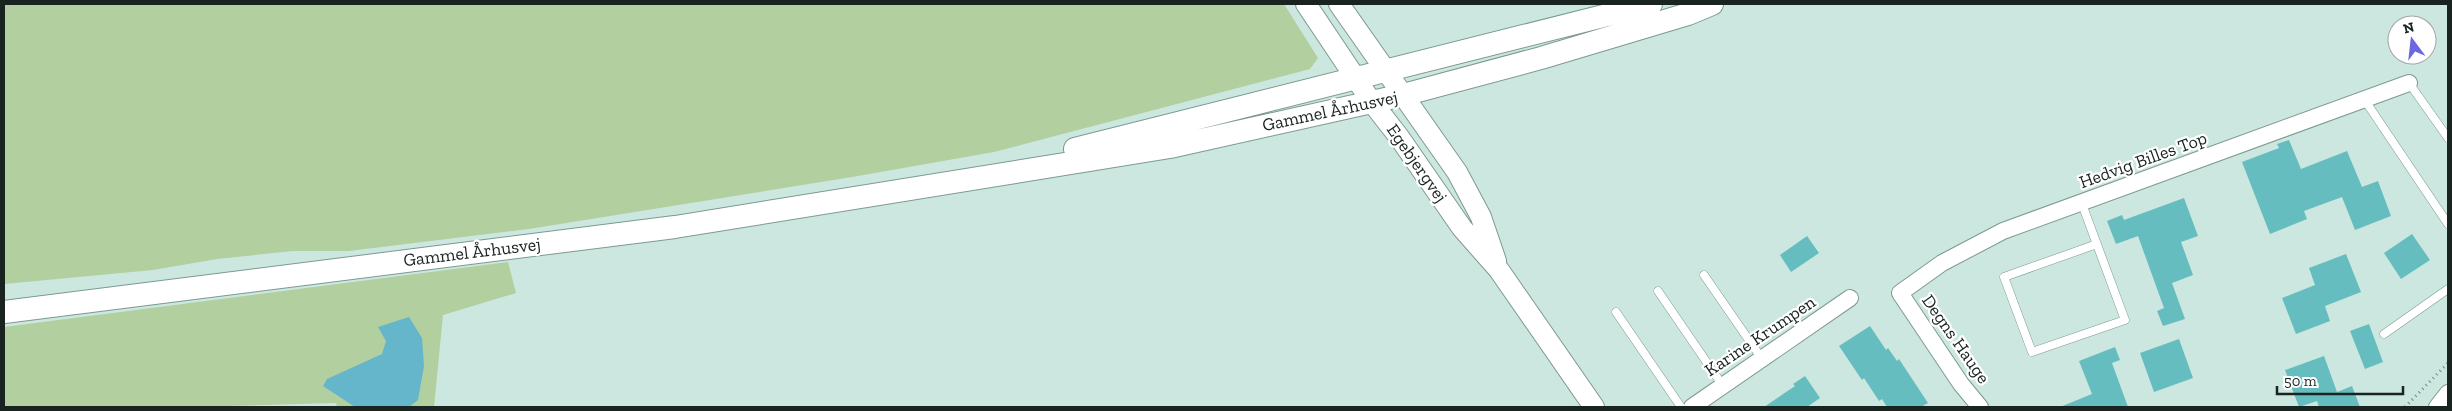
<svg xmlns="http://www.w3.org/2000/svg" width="2452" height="411" viewBox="0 0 2452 411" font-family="'Zilla Slab',serif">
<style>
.green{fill:#b2cfa0}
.water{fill:#65b5cb}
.building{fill:#66bdbf}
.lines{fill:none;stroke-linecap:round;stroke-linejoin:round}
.service-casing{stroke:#7e9991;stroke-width:9}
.minor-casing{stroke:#7e9991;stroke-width:18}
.tertiary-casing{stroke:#7e9991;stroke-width:22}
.secondary-casing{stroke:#7e9991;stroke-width:24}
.path{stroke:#728580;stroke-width:3;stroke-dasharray:1 4;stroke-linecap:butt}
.service{stroke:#fff;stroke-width:8}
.minor{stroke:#fff;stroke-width:16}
.tertiary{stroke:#fff;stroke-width:20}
.secondary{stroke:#fff;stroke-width:22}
.labels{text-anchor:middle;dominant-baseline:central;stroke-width:4.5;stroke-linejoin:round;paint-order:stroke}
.street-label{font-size:18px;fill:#192320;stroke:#fff}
</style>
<rect width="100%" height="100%" fill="#cbe7df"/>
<path class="green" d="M4 4H1284L1318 58 1310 69 994 152 852 177 529 229 349 251H293L217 259 153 270 4 284Z
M508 262 516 293 443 315 434 407H337L336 403 187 407H4V327Z"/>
<path class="water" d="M409 317 422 338 424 366 418 400 409 407H355L323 386 327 379 382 354 386 341 378 327Z"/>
<path class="building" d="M2289 140 2301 169 2347 151 2362 187 2378 181 2391 216 2355 230 2342 197 2304 211 2307 219 2270 234 2242 162 2279 148 2277 144Z
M2184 198 2198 236 2181 242 2193 275 2172 283 2185 319 2163 326 2157 311 2164 308 2138 236 2116 244 2107 221 2122 215 2124 220Z
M2412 234 2430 260 2401 279 2384 253Z
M1807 236 1819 253 1791 272 1780 255Z
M2346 254 2361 292 2325 306 2330 321 2296 334 2282 298 2315 285 2309 268Z
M2369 324 2383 362 2365 369 2350 331Z
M1870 326 1886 350 1888 348 1897 361 1899 359 1928 403 1921 407H1887L1882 399 1879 401 1864 378 1862 380 1839 346Z
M2179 339 2193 378 2154 392 2140 353Z
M2115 347 2120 360 2112 363 2128 407H2060L2092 394 2079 361Z
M2324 356 2337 392 2352 386 2360 407H2319L2317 401 2299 407 2285 370Z
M1805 376 1820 398 1807 407H1764L1795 386 1793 384Z"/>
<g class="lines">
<defs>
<path id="service" d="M2409 83 2448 138
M2364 99 2448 224
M2082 204 2125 320 2032 352 2004 277 2097 244
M1704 275 1762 359
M1658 291 1723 386
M1616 312 1681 407
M2384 334 2448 289"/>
<path id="minor" d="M1692 407 1850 298
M1980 407 1961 384 1900 293 1942 263 2003 231 2409 83
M2437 407 2448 393"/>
<path id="tertiary" d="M1306 4 1371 101 1399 137 1462 228 1499 270 1594 407
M1339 4 1457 172 1481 217 1496 261"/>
<path id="secondary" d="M1075 149 1651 4
M4 312 675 227 1170 147 1403 95 1541 58 1688 14 1712 4"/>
</defs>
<use href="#service" class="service-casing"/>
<use href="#minor" class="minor-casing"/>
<use href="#tertiary" class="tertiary-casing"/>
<use href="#secondary" class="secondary-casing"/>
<path class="path" d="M2405 407 2448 363"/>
<use href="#service" class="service"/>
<use href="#minor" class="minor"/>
<use href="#tertiary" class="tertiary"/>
<use href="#secondary" class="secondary"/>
</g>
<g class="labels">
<g class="street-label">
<text transform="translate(1330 111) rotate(-12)">Gammel Århusvej</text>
<text transform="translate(2143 160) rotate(-20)">Hedvig Billes Top</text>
<text transform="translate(1417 163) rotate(55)">Egebjergvej</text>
<text transform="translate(472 252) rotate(-7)">Gammel Århusvej</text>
<text transform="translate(1760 336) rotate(-34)">Karine Krumpen</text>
<text transform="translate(1956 339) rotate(55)">Degns Hauge</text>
</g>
</g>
<rect width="2452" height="411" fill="none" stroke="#192320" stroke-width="10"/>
<g transform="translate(2412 40) rotate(345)"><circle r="24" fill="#ffffff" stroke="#a3a7a6"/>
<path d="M0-4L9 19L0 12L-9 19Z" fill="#6c67e1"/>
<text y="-8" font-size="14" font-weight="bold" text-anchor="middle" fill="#192320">N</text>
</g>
<path d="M2277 386v8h126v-8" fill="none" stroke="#192320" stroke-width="2.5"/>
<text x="2284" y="386" font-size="15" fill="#192320" stroke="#ffffff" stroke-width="4" paint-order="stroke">50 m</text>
</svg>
